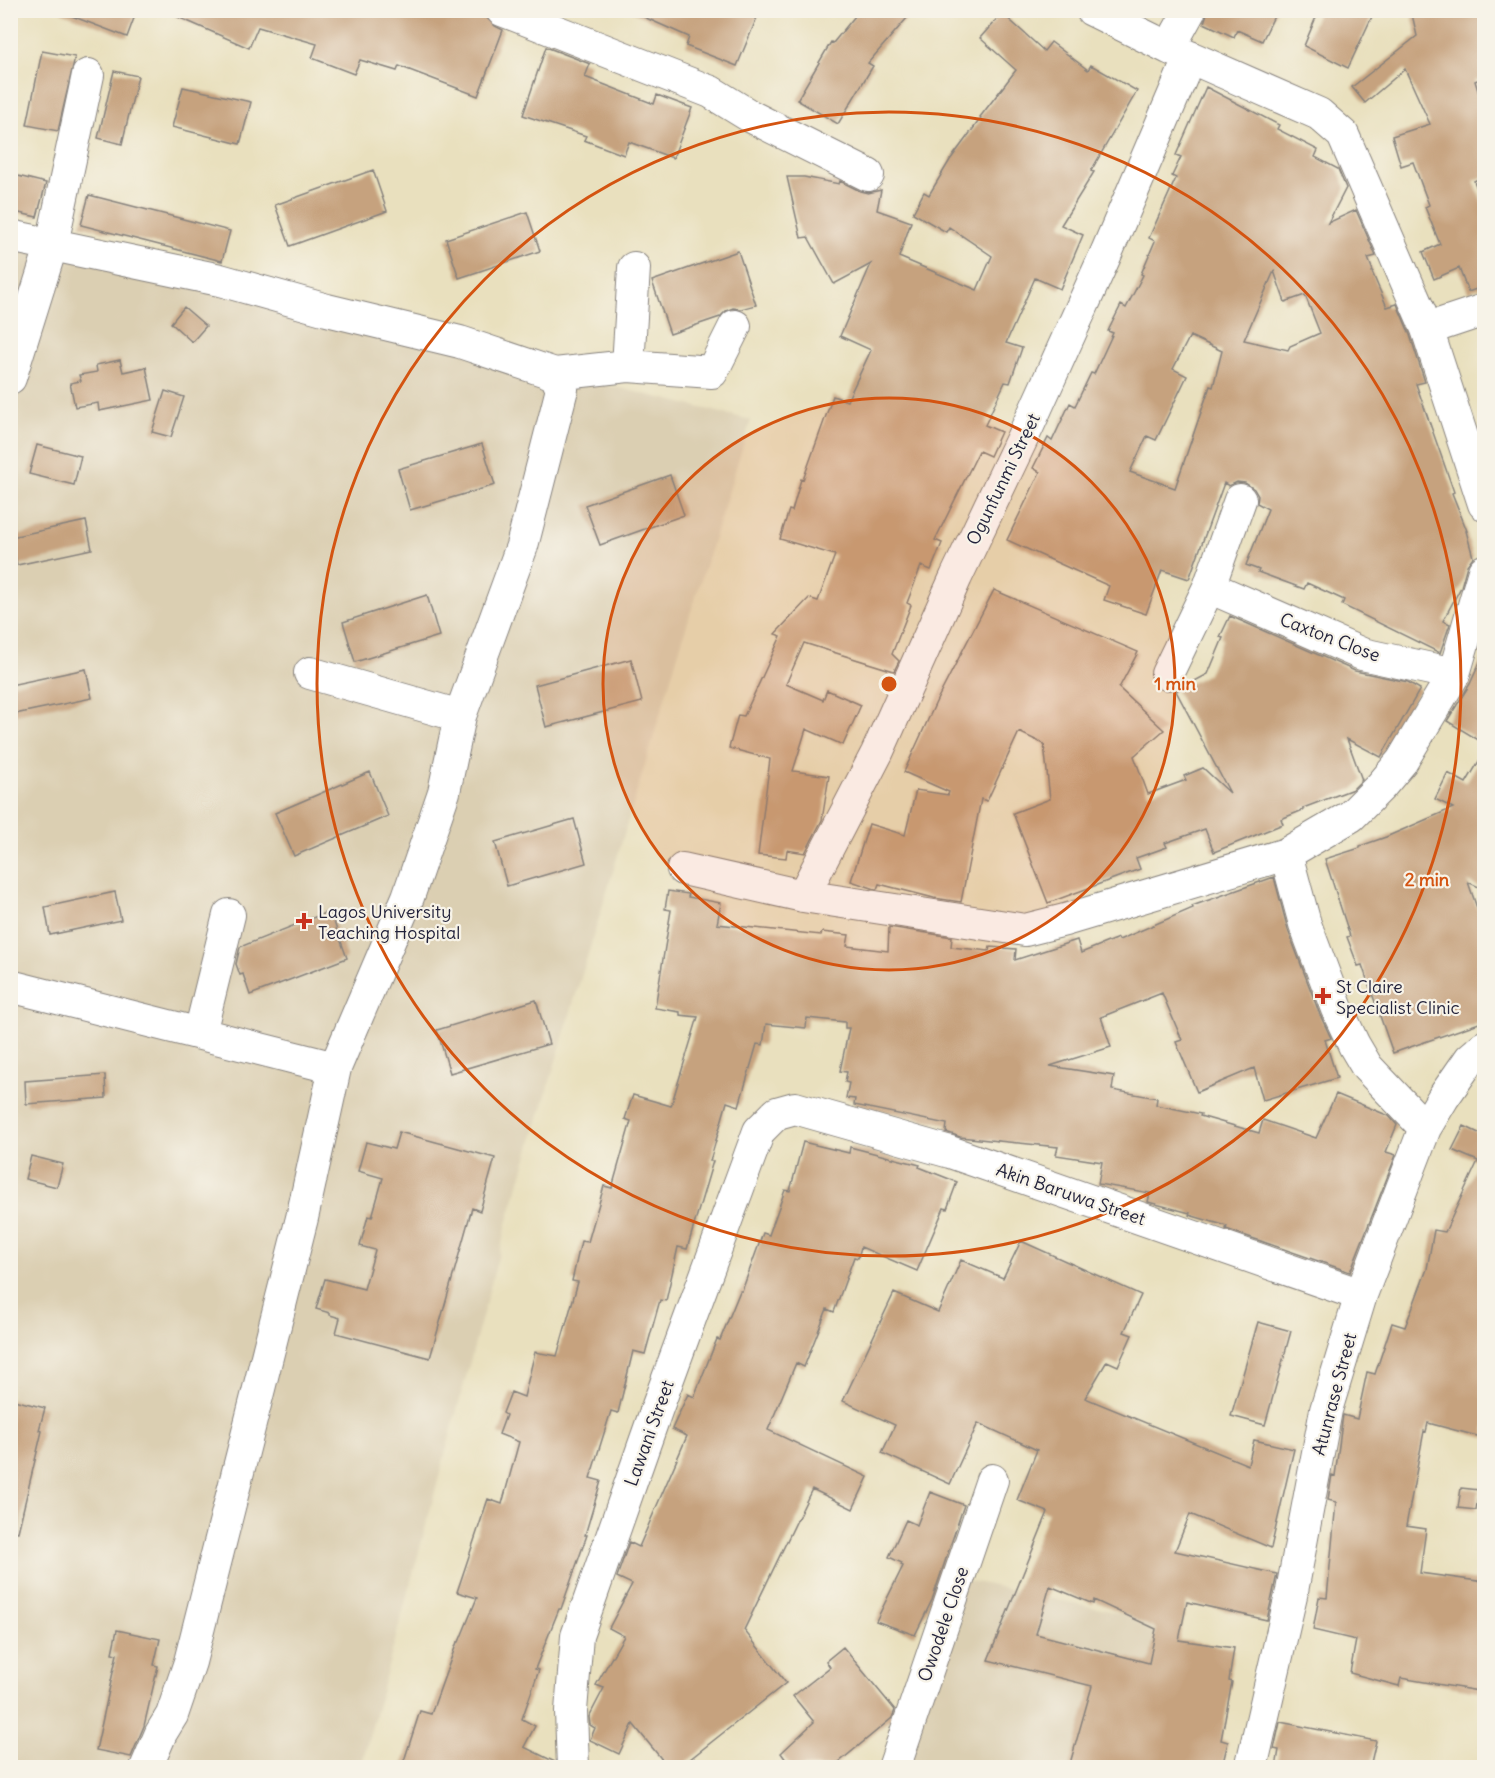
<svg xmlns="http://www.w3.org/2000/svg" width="1495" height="1778" viewBox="0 0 1495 1778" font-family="Delius,sans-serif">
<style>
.built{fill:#dbcfb2}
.building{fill:#c6a27e;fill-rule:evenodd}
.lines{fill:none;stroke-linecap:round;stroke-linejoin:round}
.minor-casing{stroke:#86817c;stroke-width:34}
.minor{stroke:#fff;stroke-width:32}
.ring{fill:none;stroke:#d45411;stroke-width:3}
.poi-dot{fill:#c8321e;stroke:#f7f3e8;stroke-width:2}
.labels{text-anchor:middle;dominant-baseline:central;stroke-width:4.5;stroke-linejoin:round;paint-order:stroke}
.street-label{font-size:18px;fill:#22223b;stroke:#f7f3e8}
.poi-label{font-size:18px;fill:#22223b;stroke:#f7f3e8;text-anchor:start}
.centre{fill:#d45411;stroke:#f7f3e8;stroke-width:3}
.ring-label{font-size:18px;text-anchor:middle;font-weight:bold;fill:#d45411;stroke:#f7f3e8;stroke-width:4.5;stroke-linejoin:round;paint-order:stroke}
</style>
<rect width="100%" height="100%" fill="#f7f3e8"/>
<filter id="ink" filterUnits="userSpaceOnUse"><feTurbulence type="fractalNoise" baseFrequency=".0167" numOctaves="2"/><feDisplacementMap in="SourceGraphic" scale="12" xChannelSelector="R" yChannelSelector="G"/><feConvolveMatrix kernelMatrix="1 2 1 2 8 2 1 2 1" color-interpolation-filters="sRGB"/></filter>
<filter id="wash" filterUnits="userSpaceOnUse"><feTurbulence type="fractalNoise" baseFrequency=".008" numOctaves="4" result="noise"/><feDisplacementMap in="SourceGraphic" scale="24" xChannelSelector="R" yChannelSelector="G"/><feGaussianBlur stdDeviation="1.35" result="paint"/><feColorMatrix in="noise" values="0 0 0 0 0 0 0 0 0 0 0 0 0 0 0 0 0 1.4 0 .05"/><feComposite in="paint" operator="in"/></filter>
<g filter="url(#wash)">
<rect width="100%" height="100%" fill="#e9e0be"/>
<path class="built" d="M11 240 751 420 689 618 507 1224 361 1767 11 1768Z
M961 1579 1162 1622 1119 1767 908 1768Z"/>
<g id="blocks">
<path class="building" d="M61 10H137L127 37 61 12Z
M162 10H468L486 17 495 26 503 30 478 96 399 66 397 71 360 60 354 74 312 58 317 44 258 27 249 48Z
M628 10H760L737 66 686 46 689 37Z
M860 10H914L868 63 873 66 838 124 797 100 831 42 833 43Z
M1208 10H1277L1262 41 1237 30 1234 37 1204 23Z
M1319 10H1375L1348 68 1304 46Z
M1411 10H1485V77L1475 81 1485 113V176L1474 181 1485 209V286L1468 292 1459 268 1434 279 1423 252 1440 244 1425 207 1429 205 1413 162 1401 166 1392 136 1430 124 1405 69 1365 103 1352 87 1417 36Z
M1002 13 1044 51 1051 42 1088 70 1091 65 1137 91 1091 171 1094 172 1061 225 1083 235 1060 289 1035 278 1006 343 1022 348 1010 383 1005 382 985 425 1001 432 990 456 979 451 935 540 942 543 931 570 921 566 907 603 911 605 892 654 899 661 894 671 804 643 786 684 823 700 827 690 861 705 843 745 806 729 793 771 829 776 822 820 805 853 787 850 786 858 758 855 770 759 729 748 738 715 744 716 781 636 775 634 809 598 818 601 835 555 780 539 789 510 792 511 801 479 803 480 833 396 847 401 871 350 840 336 871 264 834 284 808 237 801 238 787 177H804L839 184 840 181 860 191 868 193 881 190 877 210 911 222 899 257 977 290 992 256 949 227 946 232 913 213 924 192 929 195 950 160 981 118 980 117 1016 70 980 38Z
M546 47 590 64 585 77 654 104 657 95 692 108 673 158 629 142 624 155 584 140 586 136 523 115Z
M42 51 75 57 58 131 27 125Z
M114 71 138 76 122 144 98 138Z
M183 87 251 102 240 144 172 127Z
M1206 87 1279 125 1277 129 1318 150 1315 157 1338 169 1346 188 1328 223 1356 210 1376 256 1368 258 1373 271 1372 272 1387 307 1397 304 1410 335 1425 382 1416 384 1454 492 1452 493 1467 531H1466L1473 557 1467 565 1461 587 1443 621 1450 624 1440 653 1342 605 1344 600 1307 583 1304 589 1258 572 1259 570 1246 565 1268 509 1257 503 1258 496 1254 489 1245 483 1237 482 1229 486 1224 483 1189 579 1162 570 1146 614 1104 600 1109 586 1007 540 1040 472 1033 468 1048 438 1052 441 1070 403 1075 406 1091 373 1094 374 1113 333 1108 331 1121 305 1126 308 1143 275 1141 274 1155 241 1149 238 1176 178 1172 176 1181 157 1176 155ZM1274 271 1285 302 1305 295 1320 333 1290 346 1288 350 1244 340ZM1190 336 1222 351 1213 387 1210 386 1175 488 1130 472 1147 436 1156 440 1187 376 1173 369Z
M373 170 387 211 290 246 275 205Z
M10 174 46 183 37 217 10 211Z
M89 195 230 231 222 261 81 225Z
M527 212 540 251 459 278 446 239Z
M738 251 756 305 741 309 733 308 726 311 720 317 670 334 652 281Z
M184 307 206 326 192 342 171 323Z
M120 360 123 372 146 367 153 400 99 411 98 403 75 407 70 383 81 381 79 375 97 372 96 365Z
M165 391 184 397 171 437 152 432Z
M482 444 495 485 410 510 398 469Z
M37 445 81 456 74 485 29 474Z
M670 475 684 515 600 545 585 505Z
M86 521 92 549 17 565 11 537Z
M994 590 1138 652 1119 688 1164 730 1134 756 1148 794 1186 780 1184 776 1203 768 1230 793 1176 691 1208 674 1223 638 1220 637 1230 616 1355 671 1408 682 1420 689 1381 757 1347 739 1362 780 1353 789 1303 808V810L1281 819 1283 824 1214 852 1205 829 1165 843 1167 847 1136 858 1140 869 1048 903 1013 813 1050 799 1044 744 1019 732 987 801 981 799 961 902 934 898 879 884 877 889H875L851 881 869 824 905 835 916 790 948 795 949 792 904 772 937 700Z
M427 595 439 636 355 662 343 622Z
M1485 651V744L1447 721 1470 684Z
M631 659 642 702 546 727 535 685Z
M86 669 92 698 10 715V685Z
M1485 751V890L1468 882 1485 931V1021L1393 1053 1362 965 1358 966 1347 937 1350 936 1325 859 1360 848V846L1386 837 1453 808 1435 799 1448 773 1466 783Z
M370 772 388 816 294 856 275 813Z
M574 819 586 863 507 886 495 842Z
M1274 877 1288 930 1320 1015 1331 1038 1325 1040 1337 1078 1263 1100 1254 1068 1197 1092 1176 1042 1182 1040 1162 993 1101 1017 1111 1047 1050 1066 1114 1076 1112 1090 1157 1098 1156 1105 1201 1114 1200 1116 1259 1133 1263 1120 1316 1138 1336 1094 1389 1116 1397 1125 1386 1152 1396 1155 1350 1272 1226 1229 1227 1226 1189 1215 1190 1213 1148 1202 1150 1193 1098 1184 1102 1162 1056 1155 1058 1147 960 1137 946 1132 947 1124 854 1105 855 1099 846 1098 849 1083 845 1082 847 1072 840 1071 849 1028H845V1022L807 1018 806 1028 766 1024 763 1045 757 1044 739 1106 727 1102 710 1161H713L687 1249 678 1247 666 1301 660 1300 645 1354 633 1351 618 1413 611 1411 590 1478 601 1481 585 1535H587L561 1609H559L535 1669 539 1670 522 1719 535 1726 524 1747 555 1762V1767H402L420 1711 431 1714 457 1642H459L477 1598 457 1592 488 1499 502 1504 519 1442 499 1434 506 1415 503 1413 511 1392 524 1397 535 1352 557 1356 578 1282 572 1281 581 1241 588 1242 604 1186 612 1188 631 1121 625 1119 633 1095 671 1106 698 1017 680 1015V1012L655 1008 671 910 665 909 668 891 689 894 688 897 721 903 717 924 821 935 822 932 849 935 847 946 888 951 889 927 952 937 951 947 989 951 990 947 1016 949 1015 960 1077 940 1081 953 1118 938 1119 940 1193 908 1192 906Z
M115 892 121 920 50 935 45 907Z
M330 911 347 958 250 995 243 974 240 975 236 964 240 947Z
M536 1000 549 1044 450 1073 437 1030Z
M105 1075 106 1098 26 1104 25 1081Z
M1464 1126 1485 1136V1438L1428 1423 1426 1432 1424 1431 1406 1526 1426 1529 1420 1573 1485 1582V1692L1401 1678 1399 1686 1350 1673 1356 1640 1313 1630 1319 1597 1327 1598 1336 1502 1328 1500 1332 1475 1335 1476 1343 1415 1357 1419 1367 1372 1375 1374 1392 1323 1405 1327 1427 1269 1434 1230 1445 1232 1478 1161 1452 1150Z
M399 1132 495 1158 480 1211 472 1208 430 1358 336 1333 340 1318 330 1315V1313L316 1309 325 1279 364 1289 375 1250 360 1246 368 1216 372 1217 383 1178 358 1171 366 1142 394 1149Z
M803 1142 849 1153 850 1147 920 1165 919 1167 957 1182 947 1209 944 1208 917 1271 861 1247 858 1258 854 1257 834 1312 827 1309 804 1367 796 1363 768 1430 868 1477 853 1509 812 1489 744 1630 786 1683 680 1767H668L633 1724 619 1754 590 1740 595 1728 590 1725 589 1717 604 1688 596 1685 624 1636 609 1628 632 1584 617 1577 629 1542 639 1547 687 1436 672 1429 688 1394 694 1397 717 1339 720 1340 740 1291H742L763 1233 769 1235 785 1190 790 1191Z
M31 1156 63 1164 57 1187 25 1179Z
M1021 1241 1141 1295 1124 1332 1132 1335 1118 1366 1107 1361 1085 1398 1248 1465 1254 1440 1294 1449 1271 1548 1190 1514 1175 1551 1277 1574 1267 1620 1187 1602 1179 1640 1234 1648 1229 1681 1232 1682 1221 1740 1228 1742 1222 1767H1069L1092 1686 988 1660 1048 1512 1017 1500 1037 1450 978 1423 950 1484 882 1453 895 1425 843 1401 894 1293 938 1312 961 1260 1003 1278ZM1050 1586 1093 1604 1094 1600 1156 1629 1149 1663 1036 1634Z
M1258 1322 1291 1331 1265 1425 1231 1416Z
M10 1399 45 1408 39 1430 42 1431 18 1532 10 1531Z
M1461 1488 1479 1490 1476 1510 1458 1508Z
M930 1492 964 1505 932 1600 915 1635 876 1621 903 1566 901 1565 902 1563 889 1557 906 1520 917 1525Z
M117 1630 160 1639 154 1665 158 1666 144 1726 131 1757 96 1750 117 1654 112 1653Z
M843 1647 895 1710 892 1718 833 1767H791L781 1753 814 1722 793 1696 830 1667 826 1661Z
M1280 1722 1376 1741 1370 1767H1276L1279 1750 1274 1749Z"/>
</g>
</g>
<g filter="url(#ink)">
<use href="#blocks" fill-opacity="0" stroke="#86817c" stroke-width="1.5"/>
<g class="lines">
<defs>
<path id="minor" d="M502 10 711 92 750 116 868 175
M1092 10 1169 48 1319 114 1343 135 1427 329 1484 504
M1169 48 1190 10
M10 236 220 280 327 310 460 342 555 374 562 389 522 546 460 716 444 792 408 897 335 1068 302 1218 190 1662 172 1715 161 1733 146 1768
M1427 329 1484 310
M628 366 634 268
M555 374 628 366 712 372 735 326
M10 378 52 244 88 75
M1209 587 1362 654 1454 674
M310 673 460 716
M1167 674 1209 587 1240 500
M1286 854 1305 924 1337 1009 1354 1045 1367 1067 1425 1128
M683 869 803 896 1025 930 1065 920 1286 854 1351 816 1381 786 1402 761 1454 674 1484 571
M803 896 877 753 956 577 1028 426 1105 256 1190 57
M10 986 335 1068
M200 1033 229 915
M573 1768 571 1711 577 1636 656 1411 759 1131 777 1113 795 1108 950 1152 1361 1295
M894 1768 992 1480
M1251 1768 1292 1591 1326 1410 1361 1295 1425 1128 1443 1098 1470 1059 1484 1047"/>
</defs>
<use href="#minor" class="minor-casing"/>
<use href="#minor" class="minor"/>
</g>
</g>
<circle cx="889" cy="684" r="286" fill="#d45411" fill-opacity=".12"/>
<g class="ring">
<circle cx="889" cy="684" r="286"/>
<circle cx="889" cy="684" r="572"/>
</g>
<g class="poi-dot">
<path d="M301 912h6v6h6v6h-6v6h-6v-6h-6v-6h6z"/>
<path d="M1320 987h6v6h6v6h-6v6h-6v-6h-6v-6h6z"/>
</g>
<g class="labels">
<g class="street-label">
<text transform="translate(1003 479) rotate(-64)">Ogunfunmi Street</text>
<text transform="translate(1330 637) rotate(21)">Caxton Close</text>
<text transform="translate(1071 1194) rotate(19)">Akin Baruwa Street</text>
<text transform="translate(1334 1394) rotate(-75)">Atunrase Street</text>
<text transform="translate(649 1433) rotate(-70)">Lawani Street</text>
<text transform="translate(943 1624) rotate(-71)">Owodele Close</text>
</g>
<g class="poi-label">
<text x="318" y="911">Lagos University<tspan x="318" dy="21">Teaching Hospital</tspan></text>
<text x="1336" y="986">St Claire<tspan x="1336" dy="21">Specialist Clinic</tspan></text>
</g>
</g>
<circle cx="889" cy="684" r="9" class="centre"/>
<g class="ring-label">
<text x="1175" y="690">1 min</text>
<text x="1427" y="886">2 min</text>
</g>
<rect width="1495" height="1778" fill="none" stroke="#f7f3e8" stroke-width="36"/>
</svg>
